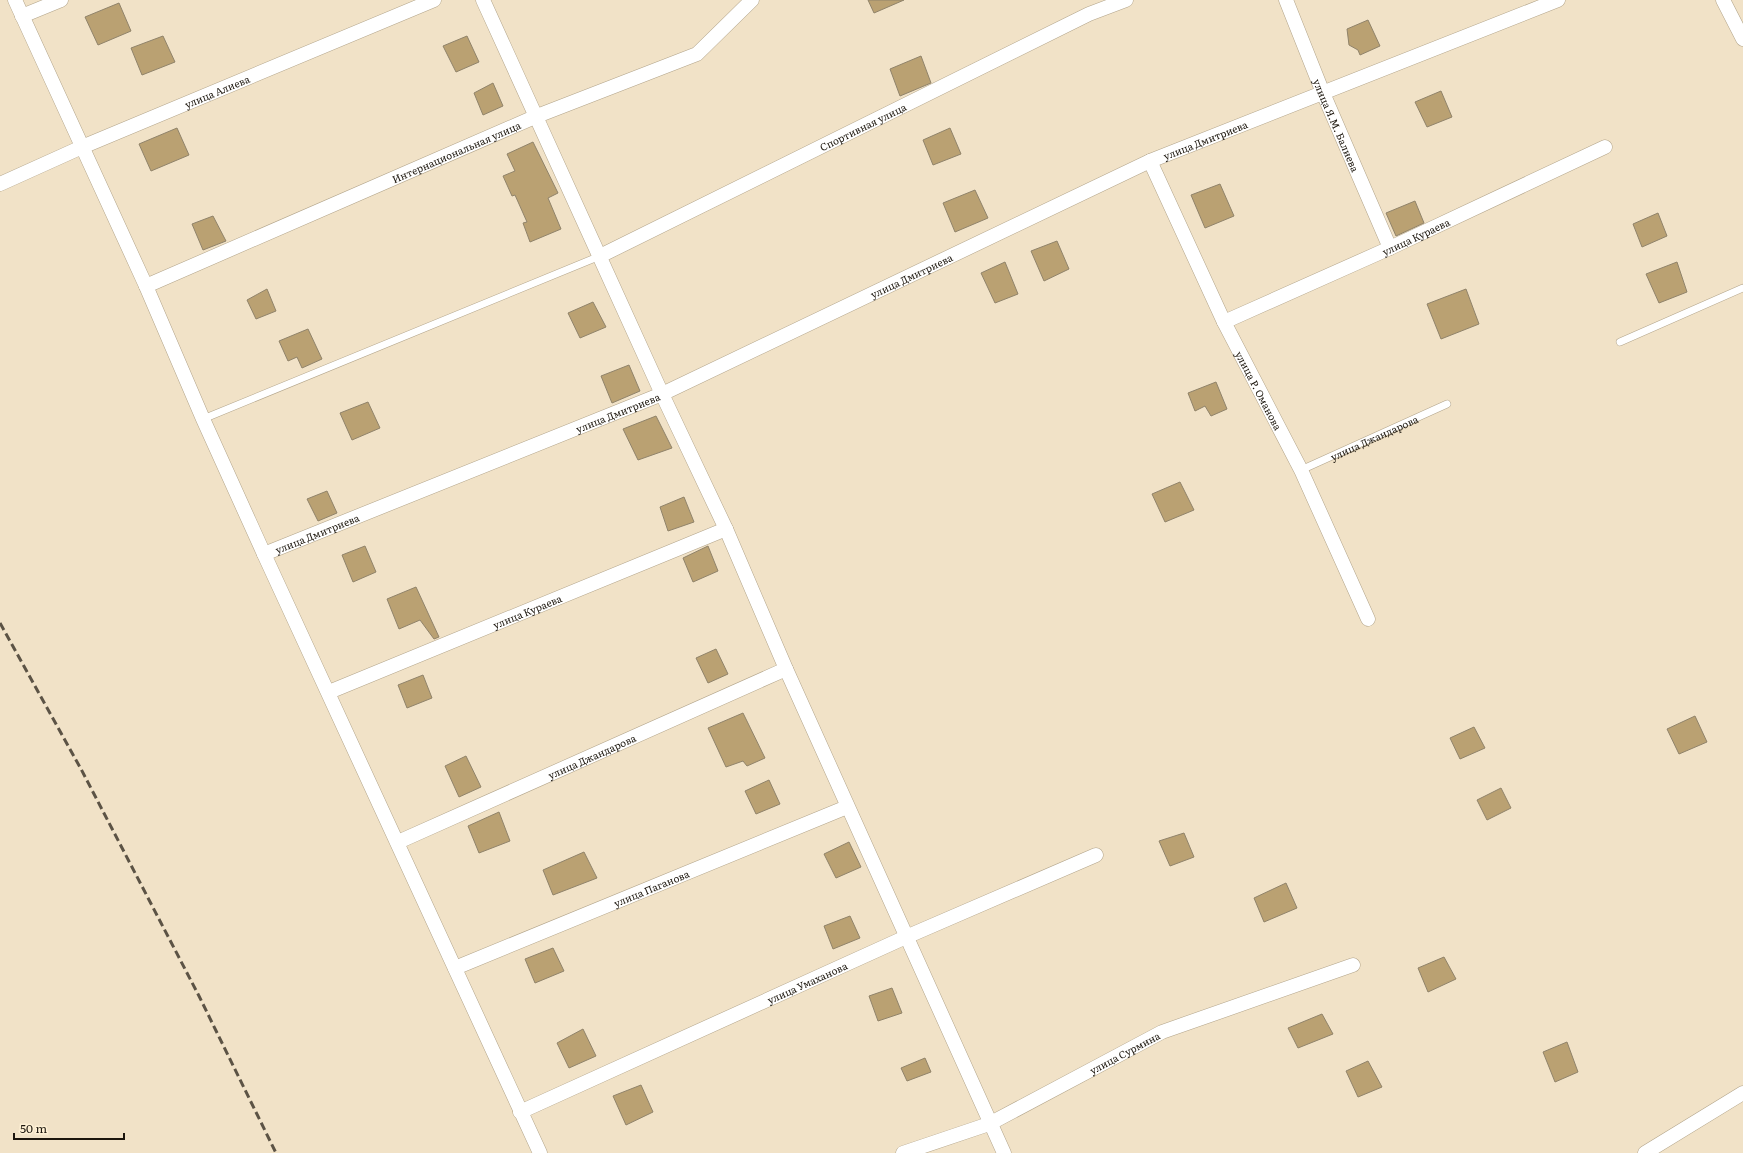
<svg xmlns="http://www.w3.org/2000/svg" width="1743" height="1153" viewBox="0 0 1743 1153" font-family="Literata,serif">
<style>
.building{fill:#baa172;stroke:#90836a}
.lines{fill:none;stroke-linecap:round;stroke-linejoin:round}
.lane-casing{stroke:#b2a48a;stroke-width:8}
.street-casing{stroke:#b2a48a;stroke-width:15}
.lane{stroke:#fff;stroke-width:7}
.street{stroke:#fff;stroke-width:14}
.rail{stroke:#5c5345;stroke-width:3;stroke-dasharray:8 4;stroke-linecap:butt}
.labels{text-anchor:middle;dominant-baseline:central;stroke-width:3.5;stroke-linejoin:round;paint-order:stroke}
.street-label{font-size:10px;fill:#1c160d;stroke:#fef0d4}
</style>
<rect width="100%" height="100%" fill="#f1e2c7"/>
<path class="building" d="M868 0H904L874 13Z
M119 3 131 31 98 45 85 17Z
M1368 20 1380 46 1360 55 1358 50 1349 45 1347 29Z
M163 36 175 62 142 75 131 48Z
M467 36 479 62 456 72 443 46Z
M921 56 931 83 900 96 890 69Z
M493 83 503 106 483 115 474 93Z
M1441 91 1452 117 1427 127 1415 102Z
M177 128 189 155 151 171 139 144Z
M950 128 961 154 933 165 923 140Z
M533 142 558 193 548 198 561 229 530 242 523 223 527 222 515 195 512 196 503 176 515 171 507 154Z
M1220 184 1234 216 1205 228 1191 195Z
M975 190 988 218 955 232 943 203Z
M1415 201 1424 223 1396 236 1386 213Z
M1658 213 1667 236 1642 247 1633 224Z
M213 216 226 241 203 250 192 224Z
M1057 241 1069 269 1044 281 1031 251Z
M1005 262 1018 294 995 303 981 273Z
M1677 262 1687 292 1659 303 1646 274Z
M267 289 276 311 256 319 247 300Z
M1466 289 1479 324 1441 339 1427 304Z
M593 302 606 327 580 338 568 313Z
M308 329 322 359 302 368 297 357 288 361 279 341Z
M629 365 640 391 612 403 601 376Z
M1216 382 1227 409 1211 416 1205 406 1195 411 1188 393Z
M368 402 380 428 352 440 340 413Z
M656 416 672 448 638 460 623 429Z
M1180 482 1194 510 1165 522 1152 494Z
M327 491 337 513 318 521 307 499Z
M684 497 694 522 668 531 660 507Z
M365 546 376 572 353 582 342 555Z
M708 546 718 571 693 582 683 558Z
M416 587 439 637 434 639 420 620 399 629 387 599Z
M716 649 728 674 708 683 696 658Z
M423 675 432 698 407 708 398 685Z
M743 713 765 758 747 766 743 761 726 767 708 728Z
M1695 716 1707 742 1679 754 1667 729Z
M1474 727 1485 748 1460 759 1450 738Z
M466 756 481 787 459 797 445 766Z
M769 780 780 804 756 814 745 791Z
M1501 788 1511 808 1487 820 1477 800Z
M499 812 510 841 479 853 468 826Z
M1184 833 1194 857 1170 866 1159 841Z
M849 842 861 867 836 878 824 854Z
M584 852 597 878 553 895 543 870Z
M1286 883 1297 908 1264 922 1254 898Z
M850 916 860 938 833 949 824 926Z
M553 948 564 971 535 983 525 959Z
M1444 957 1456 979 1428 992 1418 968Z
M892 988 902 1013 878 1021 869 996Z
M1322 1014 1333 1034 1298 1048 1288 1028Z
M583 1029 596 1056 569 1068 557 1043Z
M1567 1042 1578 1072 1555 1082 1543 1052Z
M925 1058 931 1072 907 1081 901 1068Z
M1368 1061 1382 1087 1358 1097 1346 1071Z
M641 1085 653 1112 626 1125 613 1096Z"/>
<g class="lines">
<defs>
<g id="lane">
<path d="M1620 342 1743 288"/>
<path d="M203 419 600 256"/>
<path id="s1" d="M1301 470 1447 404"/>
</g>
<g id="street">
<path d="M15 0 146 286 203 419 264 554 540 1153"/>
<path d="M483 0 662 394 726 529 786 669 1004 1153"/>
<path id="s2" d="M1286 0 1323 93 1390 248"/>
<path d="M1723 0 1743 39"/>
<path d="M22 16 61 0"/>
<path id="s3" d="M1150 161 1224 322 1301 470 1368 619"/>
<path id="s4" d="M0 184 82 147 434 0"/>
<path id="s5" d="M600 256 1089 14 1126 0"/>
<path id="s6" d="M146 286 537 116 697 54 752 0"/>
<path id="s7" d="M1224 322 1390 248 1605 147"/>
<path id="s8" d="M264 554 662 394 1150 161 1558 0"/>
<path id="s9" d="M329 692 726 529"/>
<path id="s10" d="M398 842 786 669"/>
<path id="s11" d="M455 968 847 807"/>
<path id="s12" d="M520 1112 906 937 1096 855"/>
<path id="s13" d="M903 1153 989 1124 1162 1032 1353 965"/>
<path d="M1645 1153 1743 1093"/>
</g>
</defs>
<use href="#lane" class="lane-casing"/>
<use href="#street" class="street-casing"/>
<use href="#lane" class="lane"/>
<use href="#street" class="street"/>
<path class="rail" d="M0 623 81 769 199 996 276 1153"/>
</g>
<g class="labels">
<g class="street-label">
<text stroke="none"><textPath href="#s4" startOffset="236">улица Алиева</textPath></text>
<text stroke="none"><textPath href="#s2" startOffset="135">улица Я.М. Балиева</textPath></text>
<text stroke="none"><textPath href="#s5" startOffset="293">Спортивная улица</textPath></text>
<text stroke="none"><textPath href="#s8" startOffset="1029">улица Дмитриева</textPath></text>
<text stroke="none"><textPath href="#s6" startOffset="338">Интернациональная улица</textPath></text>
<text stroke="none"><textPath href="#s7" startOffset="210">улица Кураева</textPath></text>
<text stroke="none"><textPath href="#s8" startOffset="705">улица Дмитриева</textPath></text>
<text stroke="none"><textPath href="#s3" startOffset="254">улица Р. Оманова</textPath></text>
<text stroke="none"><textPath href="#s8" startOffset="381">улица Дмитриева</textPath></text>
<text stroke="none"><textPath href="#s1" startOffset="80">улица Джандарова</textPath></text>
<text stroke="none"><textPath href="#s8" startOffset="57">улица Дмитриева</textPath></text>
<text stroke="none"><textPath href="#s9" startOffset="214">улица Кураева</textPath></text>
<text stroke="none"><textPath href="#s10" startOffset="212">улица Джандарова</textPath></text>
<text stroke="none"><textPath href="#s11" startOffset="212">улица Паганова</textPath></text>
<text stroke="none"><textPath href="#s12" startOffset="315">улица Умаханова</textPath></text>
<text stroke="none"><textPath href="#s13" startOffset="244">улица Сурмина</textPath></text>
</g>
</g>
<path d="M14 1133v6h110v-6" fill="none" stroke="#1c160d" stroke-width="2"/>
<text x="20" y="1133" font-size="12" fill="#1c160d" stroke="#fef0d4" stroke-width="3" paint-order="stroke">50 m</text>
</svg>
